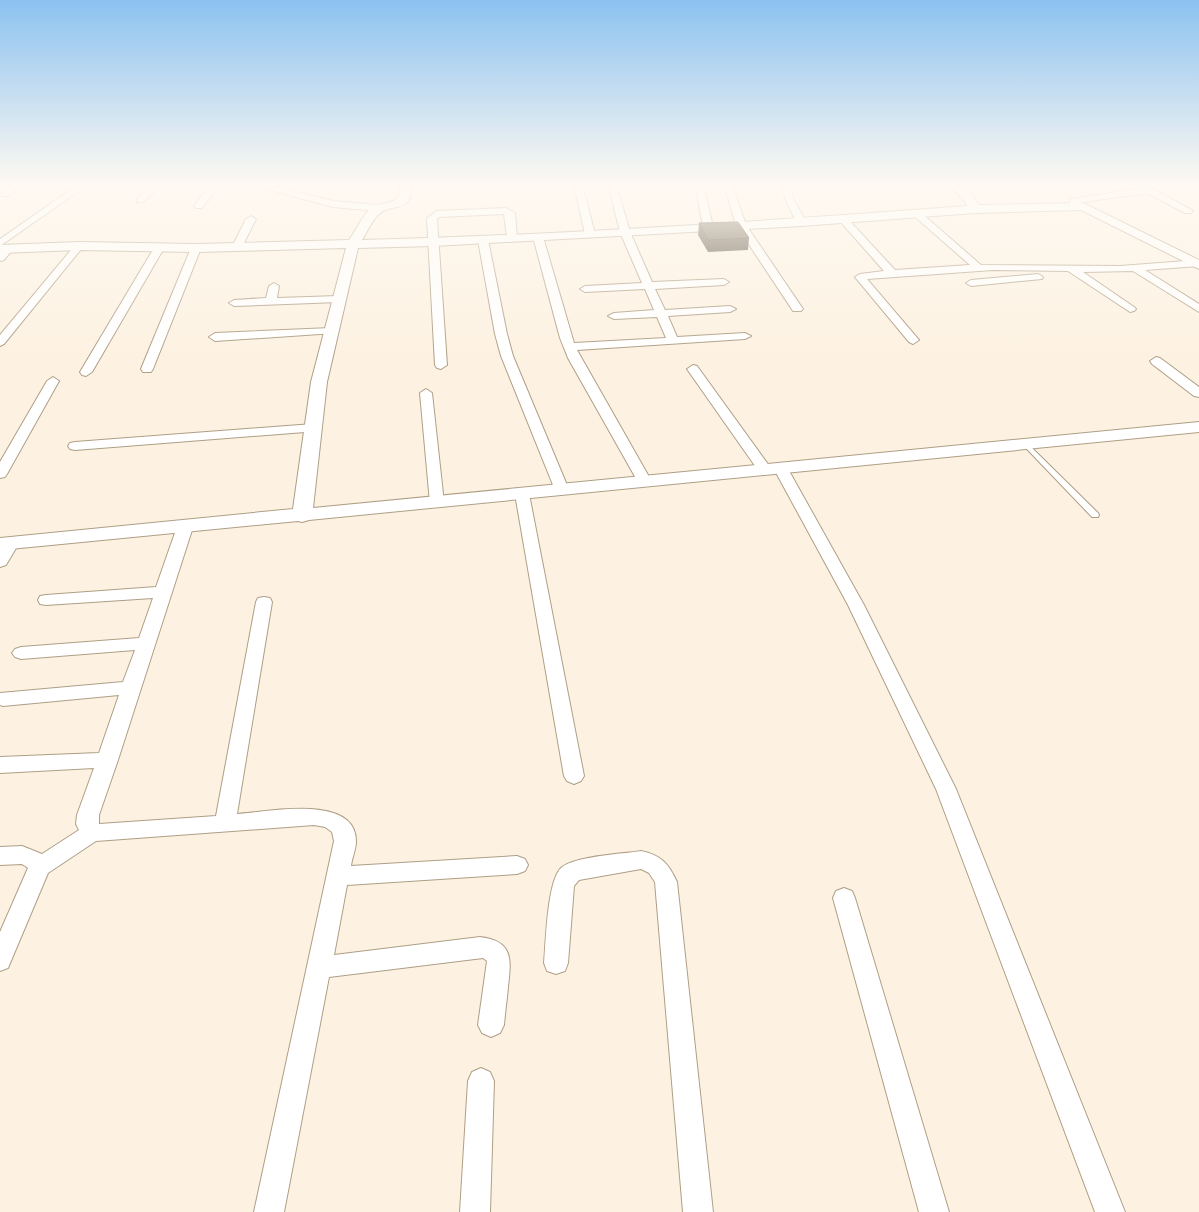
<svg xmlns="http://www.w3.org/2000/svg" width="1199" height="1212" viewBox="0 0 1199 1212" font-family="'DejaVu Sans',sans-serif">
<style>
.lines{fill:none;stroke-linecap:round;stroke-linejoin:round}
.lane-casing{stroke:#af9e85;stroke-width:2}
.street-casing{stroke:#af9e85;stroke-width:2}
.secondary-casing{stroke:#af9e85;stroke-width:2}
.lane{fill:#fff;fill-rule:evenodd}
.street{fill:#fff;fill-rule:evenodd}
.secondary{fill:#fff;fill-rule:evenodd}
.wall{fill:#554834}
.building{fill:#63543d;stroke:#453b2b}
</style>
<rect width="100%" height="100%" fill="#fdf2e2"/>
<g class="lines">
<defs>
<path id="lane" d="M1026 443 1028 444 1098 513 1099 515 1098 517H1092L1024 446V444Z"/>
<path id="street" d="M13 184H23L8 196H2V192Z
M79 184H89L0 246V239Z
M153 184H163L143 202H137V198Z
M211 184H220L202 208H196L194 206Z
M248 184H263L333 201 379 205 384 208 379 211 333 207Z
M574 184H582L595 234 593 236H587L585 234Z
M608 184H616L630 232 652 282 724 279 729 282 724 285 655 289 665 310 730 306 736 309 730 312 668 316 677 337 745 333 751 336 745 339 577 350 652 482 650 485H640L638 482 568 358 560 338 533 237 538 234 543 237 574 343 666 338 657 317 614 319 608 316 614 313 654 310 645 289 585 292 580 289 585 286 642 283 620 232Z
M724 184H732L746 225 803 309 801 311H793L736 225Z
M783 184 791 185 793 198 806 222 804 224H798L796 222 785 198Z
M1133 184H1144L1193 211 1191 213H1185L1147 193 1083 202 1079 203 1077 208 1074 209 1069 206 1071 199 1139 189Z
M700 185 704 188 713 227 708 230 703 227 696 188Z
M506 208 515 213 517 238 512 241 507 238 504 214 439 217 437 219 447 365 441 369 437 368 435 365 427 218 437 211Z
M916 210 919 211 981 265 1120 266 1199 260V266L1145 270 1199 304V312L1133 271 1083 272 1134 307 1136 309 1134 311 1130 312 1068 271 993 270 867 279 919 340 913 344 909 342 855 277 860 274 884 271 838 219 840 217H846L895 270 970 265 913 215V211Z
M251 216 256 219 242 247 237 250 234 249 232 247 246 219Z
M483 237 488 240 507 334 513 356 569 490 567 493H557L555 490 501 356 495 334 478 240Z
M79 243 82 244 84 246 82 248 4 344 0 346V335L76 244Z
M159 245 164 248 92 372 86 376 82 375 80 372 154 248Z
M196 245 201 248 153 369 151 372H143L141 369 191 248Z
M8 246 13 249 4 260 0 261V252Z
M1038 274 1043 277 1042 279 971 286 966 283 971 280Z
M274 283 279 286 277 298 339 296 344 299 339 302 234 306 229 303 234 300 266 298 269 286Z
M331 328 335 329 337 331 335 333 215 341 209 337 215 333Z
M1156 357 1160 358 1199 387V397L1194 396 1152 364 1150 361Z
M693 365 697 366 770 467 772 470 770 473H760L687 369Z
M53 377 59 381 7 474 5 477 0 478V462L47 381Z
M426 389 432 393 444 503 442 506H432L430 503 420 393Z
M313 424 318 425 320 428 318 431 75 450 70 449 68 446 70 443 75 442Z
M781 465 786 466 788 469 864 605 956 789 1125 1212H1095L936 789 848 605 774 469 776 466Z
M522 490 527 491 529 494 584 776 581 781 574 784 567 781 564 776 515 494 517 491Z
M185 522 190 524 193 527 118 760 99 815V824L216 816 256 602 258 598 264 597 270 598 272 602 237 814C266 812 357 793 356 842 356 849 352 858 351 866L517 856 525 859 528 865 525 871 517 874 347 885 334 955 480 937C514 941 511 960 508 987 507 1000 505 1012 504 1025L500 1033 491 1037 482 1033 478 1025 487 961 483 958 329 977 284 1212H254L334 841 332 832 325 827 314 825 96 841 48 873 8 968 0 971V932L28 868 22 864 0 865V847L22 846 42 854 79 830 76 824 77 815 94 768 0 773V757L99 753 119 695 3 706 0 705V693L123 682 135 650 21 659 15 657 12 653 15 649 21 647 139 638 153 598 46 605 40 604 38 600 40 596 46 595 156 587 177 527 180 524Z
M11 538 17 540 19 543 6 565 0 567V548L5 540Z
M641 851C661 855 669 864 677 882L713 1212H683L655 882 649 873 641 869 579 880 574 886 568 963 565 971 556 974 547 971 544 963C546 942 547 879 562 867 577 856 622 854 641 851Z
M844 888 852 891 855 898 949 1212H919L833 898 836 891Z
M481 1068 490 1072 494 1081 490 1212H460L468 1081 472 1072Z"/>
<path id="secondary" d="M400 184H412C412 215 392 202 379 214 372 220 367 232 362 240 564 235 766 221 967 206L963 199 947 184C964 184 970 191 979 205L1083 203 1199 260V269L1081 210 975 213 801 226 434 246 358 248 327 382 313 508 1199 422V432L309 520 302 522 298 521 0 550V538L293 509 311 382 346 248 196 252 79 250 0 253V245L79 242 196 244 349 240C355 232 363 215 370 209 384 198 400 210 400 184Z"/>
</defs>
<use href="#lane" class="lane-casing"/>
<use href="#street" class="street-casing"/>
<use href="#secondary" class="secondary-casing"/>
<use href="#lane" class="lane"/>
<use href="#street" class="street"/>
<use href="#secondary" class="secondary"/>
</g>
<path class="wall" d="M699 223 749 238 748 250 708 252 698 235Z"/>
<path class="building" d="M738 222 749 238 708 240 699 223Z"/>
<linearGradient id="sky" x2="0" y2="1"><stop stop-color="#8cc2f0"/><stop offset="0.52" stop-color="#fef9f2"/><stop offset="1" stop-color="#fef9f2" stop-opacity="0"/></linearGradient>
<rect width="1199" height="354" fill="url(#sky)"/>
</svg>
